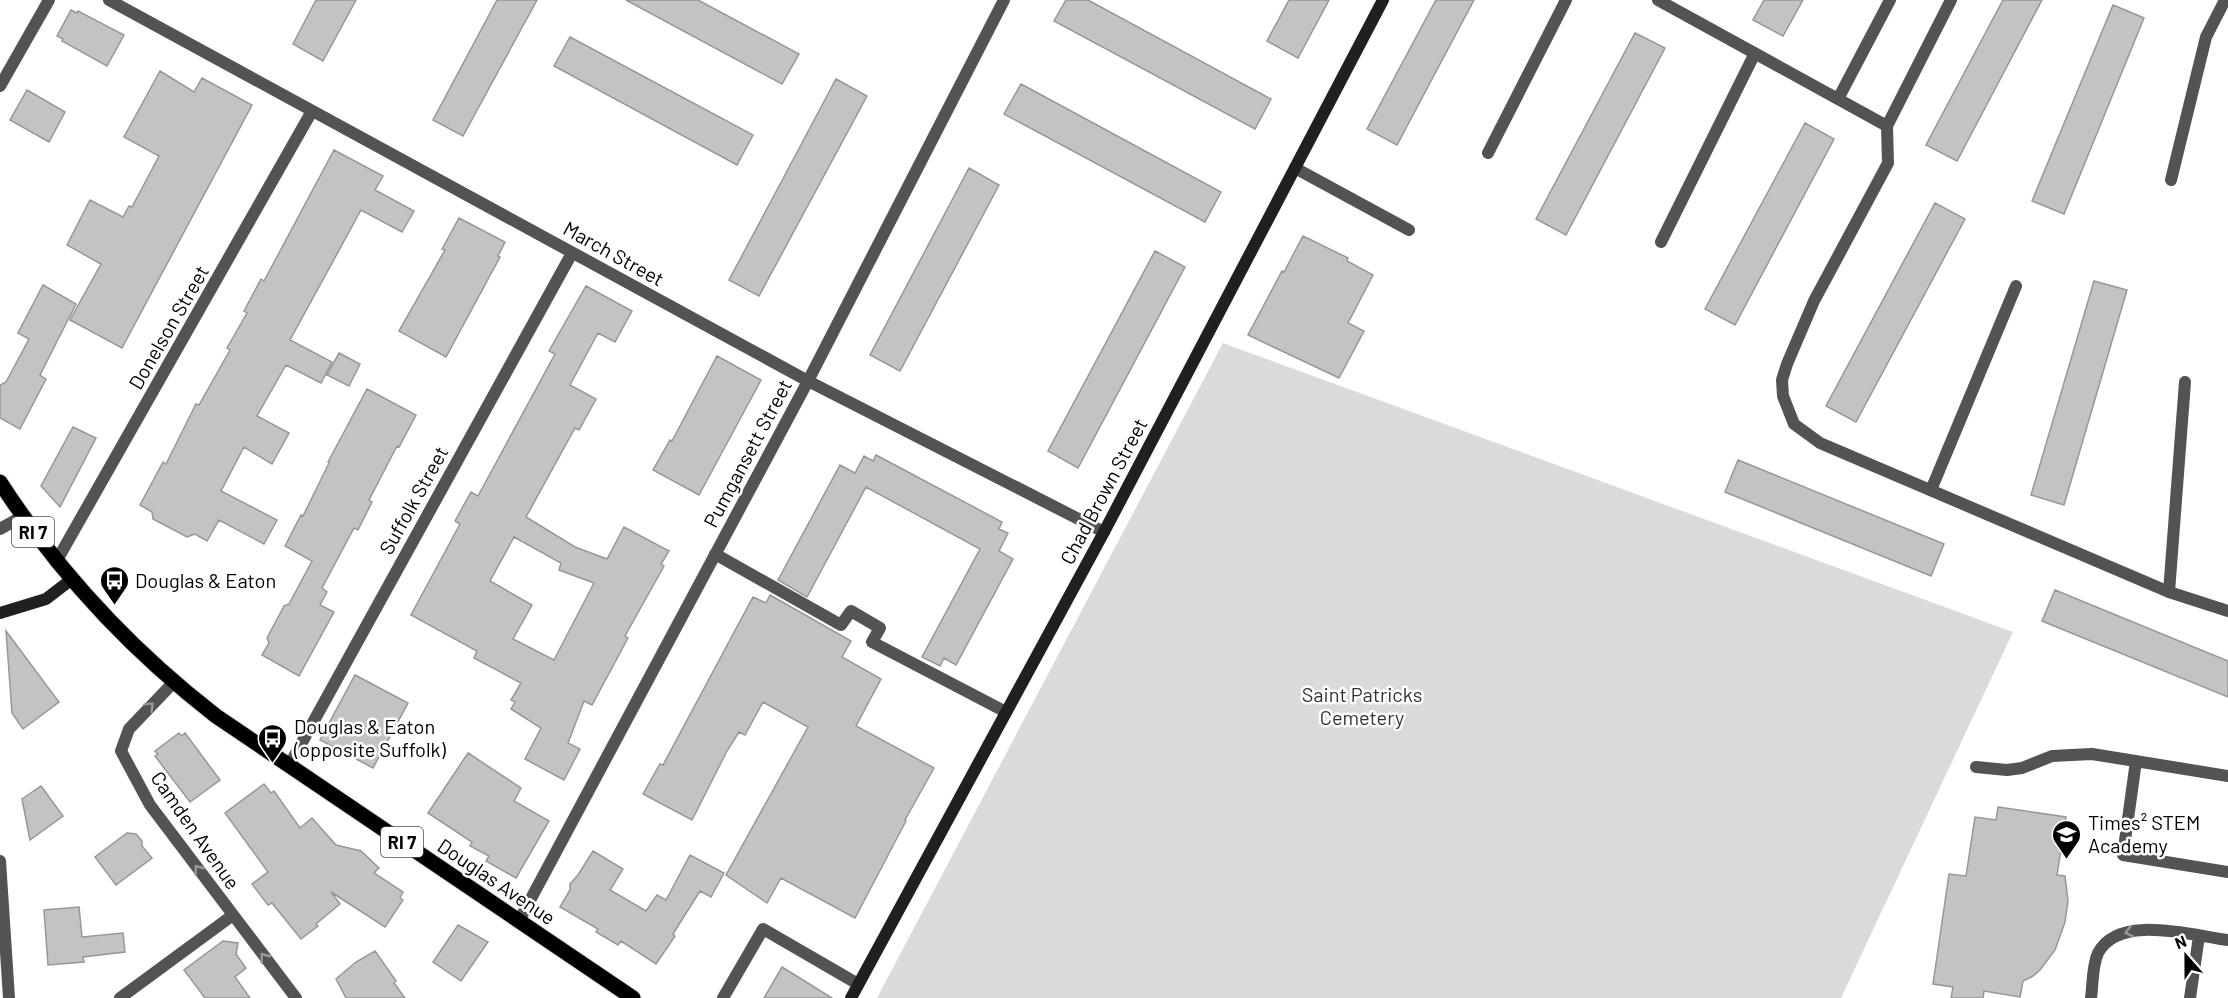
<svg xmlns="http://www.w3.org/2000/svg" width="2228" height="998" viewBox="0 0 2228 998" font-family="Barlow,sans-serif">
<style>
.green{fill:#dadada}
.building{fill:#c3c3c3;stroke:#979797;stroke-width:1.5;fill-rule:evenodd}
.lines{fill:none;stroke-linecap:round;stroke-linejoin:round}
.primary-casing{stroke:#dbdbdb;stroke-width:17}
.lane{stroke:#535353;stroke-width:12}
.street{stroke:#535353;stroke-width:12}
.secondary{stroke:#202020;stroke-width:12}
.primary{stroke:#000;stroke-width:15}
.oneway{stroke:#989898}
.labels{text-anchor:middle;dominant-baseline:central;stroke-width:5;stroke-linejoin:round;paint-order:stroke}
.shield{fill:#fff;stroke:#4c4c4c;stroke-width:1.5}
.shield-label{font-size:18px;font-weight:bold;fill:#000}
.street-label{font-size:20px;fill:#000;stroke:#fff}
.poi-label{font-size:20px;fill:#000;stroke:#fff;text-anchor:start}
.park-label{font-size:20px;fill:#313131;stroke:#fff}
</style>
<rect width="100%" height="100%" fill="#fff"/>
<path class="green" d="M1223 343 2013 632 1841 998H877Z"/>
<path class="building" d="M316 0H356L323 61 293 44Z
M497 0H537L463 136 433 120Z
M626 0H698L799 54 782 84Z
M1066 0H1088L1271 99 1255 129 1054 21Z
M1289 0H1329L1298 58 1267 41Z
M1436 0H1474L1397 145 1367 129Z
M1764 0H1803L1783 36 1753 20Z
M2003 0H2042L1957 161 1926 145Z
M2113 5 2144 18 2064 214 2032 201Z
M71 10 77 13 78 11 124 35 107 66 62 41 63 39 57 36Z
M1635 33 1665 48 1566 235 1536 219Z
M570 37 753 135 737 165 554 66Z
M160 71 194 92 202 78 252 105 122 348 70 320 101 264 67 245 90 200 123 217 129 206 132 207 159 156 124 137Z
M836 79 867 96 759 296 729 280Z
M1021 84 1221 192 1205 222 1004 114Z
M27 90 65 112 49 142 10 120Z
M1805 123 1834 139 1735 325 1705 309Z
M334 150 383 176 375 190 414 211 402 232 361 210 290 340 332 362 321 383 286 365 257 416 289 433 272 464 244 447 221 491 277 520 264 544 219 520 207 541 195 534 187 537 153 519 152 512 140 505 163 462 166 464 196 404 199 405 230 350 227 348 247 313 244 311 261 279 264 281Z
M969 168 999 185 900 371 870 355Z
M1935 203 1965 219 1856 422 1826 406Z
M459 218 505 242 498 256 500 257 446 357 399 331 445 250 442 249Z
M1303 236 1348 258 1347 261 1373 275 1348 323 1364 331 1339 378 1248 335 1282 271 1284 272Z
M1155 251 1185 267 1078 468 1048 451Z
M2094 281 2127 290 2064 505 2031 495Z
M43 285 76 304 40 375 46 379 20 429 0 418V385L6 382 29 339 18 333Z
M586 286 632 311 615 342 598 333 570 385 596 399 579 430 575 428 526 517 575 547 607 559 624 527 669 551 661 564 664 566 625 636 628 638 592 705 584 701 568 743 580 749 564 780 525 759 541 728 511 709 515 702 511 700 521 683 474 658 477 651 411 615 460 524 455 521 471 492 478 496 555 354 549 351ZM514 537 561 563 559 570 594 583 554 660 513 639 532 605 490 581Z
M339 353 360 364 349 386 327 375Z
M717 356 761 380 699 495 653 470 670 440 672 441Z
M367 389 416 415 399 447 397 446 369 500 372 502 358 530 354 528 322 588 327 592 320 605 334 612 299 676 262 655 269 643 267 638 284 606 289 604 312 561 285 546 301 515 303 516 329 463 328 462Z
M73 427 96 438 60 507 41 486Z
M876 455 1002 522 999 529 1008 533 999 551 1013 559 956 665 944 658 940 666 922 657 980 549 866 487 807 597 778 580 840 465 855 473 864 456 873 461Z
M1738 460 1944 544 1931 576 1725 492Z
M2055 590 2228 661V697L2042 621Z
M770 595 851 641 842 657 881 679 856 726 934 768 905 820 906 821 855 918 781 878 767 903 726 875 808 727 763 702 745 735 739 732 727 751 692 820 643 794 660 764 663 765 753 597 766 603Z
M6 631 59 702 23 729 12 713Z
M355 675 408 703 373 768 320 740Z
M179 733 182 736 185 733 220 780 190 802 155 756 158 754 155 751Z
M468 753 521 788 514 801 549 821 516 878 486 861 489 856 470 846 472 842 428 813Z
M264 784 271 793 274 791 300 828 312 818 336 845 361 851 379 868 374 873 403 892 400 898 403 900 385 927 331 892 340 904 316 924 318 926 301 939 272 903 268 905 252 884 268 872 225 813Z
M41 786 63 816 30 840 22 799Z
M1998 807 2066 817 2057 875 2065 876 2068 901 2065 922 2055 950 2040 970 2033 976 2023 981 2020 997 1984 991 1983 998H1951L1953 987 1933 984 1949 874 1966 876 1975 817 1996 820Z
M127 833 136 834 142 841V846L152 858 116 885 95 857Z
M593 851 623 869 610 890 646 911 657 895 666 900 690 855 724 873 711 897 700 891 673 934 675 936 656 964 621 941 618 945 596 932 598 929 560 907 570 890V884L578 875Z
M79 907 82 937 123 933 125 952 83 957 84 962 48 965 44 910Z
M458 925 488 942 461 981 433 962Z
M223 941 238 943 236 954 246 968 235 977 250 998H205L184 970Z
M375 951 396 981 394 983 405 998H346L336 979 356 962Z
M782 967 832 998H764Z"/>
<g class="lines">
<defs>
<path id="primary" d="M0 482C58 572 131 650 216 716L633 998"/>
</defs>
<use href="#primary" class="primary-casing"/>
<path class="lane" d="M1658 0 1887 126
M1951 0 1887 126 1888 163 1814 301 1787 364 1782 380 1783 396 1794 424 1820 443 2169 592 2228 611
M1838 99 1890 0
M1488 153 1566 0
M1295 168 1409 230
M2171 180 2206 37 2225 0
M1661 242 1755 53
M1931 490 2016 286
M0 529 23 516
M2169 592 2185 382
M2136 761 2123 855 2228 872
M1976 767 2007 770 2022 768 2052 756 2092 754 2228 776
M723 998 763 929 858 984
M2091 998C2093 984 2092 966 2098 953 2119 913 2193 936 2228 940
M2190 998 2199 936"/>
<path class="street" d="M109 0 808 381 1104 532
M0 86 49 0
M715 554 841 625 851 611 880 628 872 642 1006 712
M56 562 312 111
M173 683 129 729 121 751 150 805 296 998
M289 766 572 253
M0 861 9 998
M519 921 808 381 1004 0
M120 998 233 915"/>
<path class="secondary" d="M0 613 46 599 72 579
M851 998 1104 532 1383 0"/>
<use href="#primary" class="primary"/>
</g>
<defs><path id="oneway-chevron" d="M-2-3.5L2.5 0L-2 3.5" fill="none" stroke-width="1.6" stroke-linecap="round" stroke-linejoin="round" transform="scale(1.5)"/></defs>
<g class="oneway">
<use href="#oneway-chevron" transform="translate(150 706) rotate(-45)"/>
<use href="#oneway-chevron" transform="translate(198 869) rotate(-127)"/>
<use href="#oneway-chevron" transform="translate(2129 932) rotate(166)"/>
<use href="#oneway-chevron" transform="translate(264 957) rotate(-127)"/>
</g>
<defs>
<symbol id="bus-pin" viewBox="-11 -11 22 30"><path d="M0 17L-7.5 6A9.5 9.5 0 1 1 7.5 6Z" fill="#000" stroke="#fff"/><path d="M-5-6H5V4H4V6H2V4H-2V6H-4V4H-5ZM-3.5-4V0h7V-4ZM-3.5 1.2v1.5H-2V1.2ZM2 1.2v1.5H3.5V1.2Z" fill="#fff"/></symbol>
<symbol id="school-pin" viewBox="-11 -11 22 30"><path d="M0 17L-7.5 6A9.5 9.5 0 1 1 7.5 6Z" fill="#000" stroke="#fff"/><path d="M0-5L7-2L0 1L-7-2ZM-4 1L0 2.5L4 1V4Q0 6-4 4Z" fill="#fff"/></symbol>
</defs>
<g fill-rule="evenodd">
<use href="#bus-pin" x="98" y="564" width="33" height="45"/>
<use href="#bus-pin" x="256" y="722" width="33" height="45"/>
<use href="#school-pin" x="2050" y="818" width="33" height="45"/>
</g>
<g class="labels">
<g class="shield">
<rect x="12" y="517" width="42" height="30" rx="4.5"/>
<rect x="381" y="827" width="42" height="30" rx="4.5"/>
</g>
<g class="shield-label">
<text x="33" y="532">RI 7</text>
<text x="402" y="842">RI 7</text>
</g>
<g class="street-label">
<text transform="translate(614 253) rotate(29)">March Street</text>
<text transform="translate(168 327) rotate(-60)">Donelson Street</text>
<text transform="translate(747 453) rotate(-62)">Pumgansett Street</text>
<text transform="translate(1103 491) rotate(-62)">Chad Brown Street</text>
<text transform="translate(413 500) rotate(-61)">Suffolk Street</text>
<text transform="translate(196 830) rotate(55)">Camden Avenue</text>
<text transform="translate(497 881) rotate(34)">Douglas Avenue</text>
</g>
<g class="poi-label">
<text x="135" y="580">Douglas &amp; Eaton</text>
<text x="294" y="726">Douglas &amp; Eaton<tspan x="294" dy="23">(opposite Suffolk)</tspan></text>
<text x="2088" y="822">Times² STEM<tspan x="2088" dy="23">Academy</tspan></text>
</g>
<g class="park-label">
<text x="1362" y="694">Saint Patricks<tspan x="1362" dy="23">Cemetery</tspan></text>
</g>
</g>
<g transform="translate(2186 956) rotate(339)" stroke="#ffffff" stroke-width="4.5" paint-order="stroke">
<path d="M0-4.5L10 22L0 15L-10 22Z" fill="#000000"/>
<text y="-9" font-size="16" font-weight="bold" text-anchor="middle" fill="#000000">N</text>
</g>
</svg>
